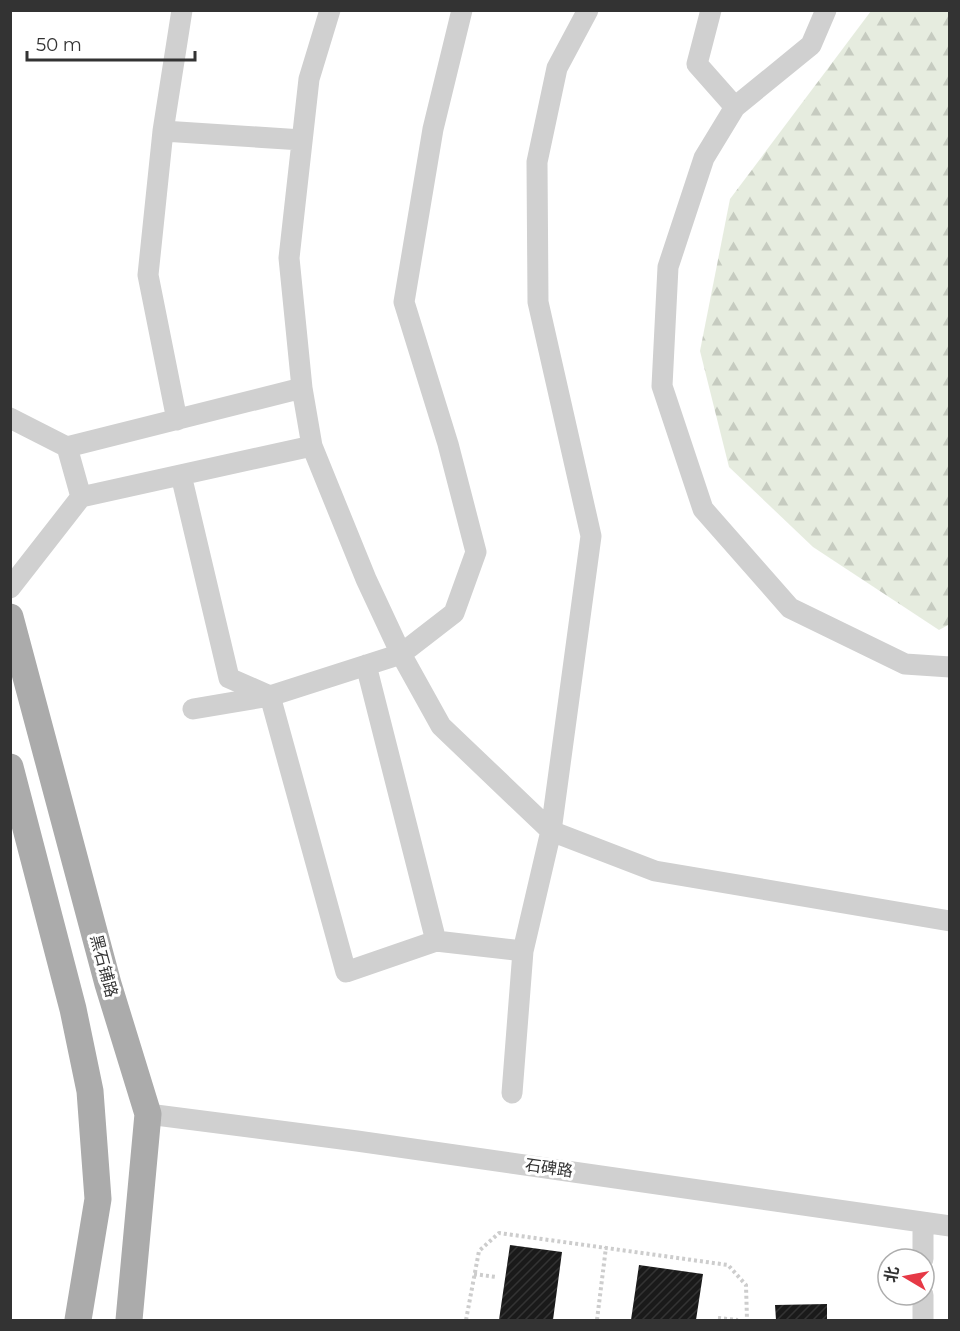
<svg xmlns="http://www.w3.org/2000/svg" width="960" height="1331" viewBox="0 0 960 1331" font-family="Montserrat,'Noto Sans SC',sans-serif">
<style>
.forest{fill:url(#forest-firs)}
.building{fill:url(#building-hatch)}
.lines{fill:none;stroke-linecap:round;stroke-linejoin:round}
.path{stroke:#cdcdcd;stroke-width:4;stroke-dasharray:3 3;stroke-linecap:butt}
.minor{stroke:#d0d0d0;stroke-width:21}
.major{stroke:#ababab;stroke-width:27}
.labels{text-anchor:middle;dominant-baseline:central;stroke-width:6;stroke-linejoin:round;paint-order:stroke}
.street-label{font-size:16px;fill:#333;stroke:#fff}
</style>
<defs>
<pattern id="forest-firs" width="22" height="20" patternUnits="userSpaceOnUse" patternTransform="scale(1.5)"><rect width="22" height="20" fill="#e6ecdf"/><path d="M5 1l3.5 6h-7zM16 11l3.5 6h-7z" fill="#c6cbc0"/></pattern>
<pattern id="building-hatch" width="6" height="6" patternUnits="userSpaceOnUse" patternTransform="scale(1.5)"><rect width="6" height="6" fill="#1a1a1a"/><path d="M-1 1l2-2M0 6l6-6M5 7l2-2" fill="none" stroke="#333"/></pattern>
</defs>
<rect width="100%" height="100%" fill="#fff"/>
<path class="forest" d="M871 11H949L950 624 939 630 813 547 729 467 700 351 730 199Z"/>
<path class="building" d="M510 1245 562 1252 553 1320H499Z
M639 1265 703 1274 696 1320H631Z
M827 1304V1320H776L775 1305Z"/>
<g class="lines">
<path class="path" d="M474 1274 496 1277
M718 1318 738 1320
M466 1320 479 1251 499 1233 728 1265 746 1285 747 1320
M597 1320 606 1247"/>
<path class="minor" d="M330 10 309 79 289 258 302 388 312 446 366 579 401 654 441 726 551 831 655 871 950 921
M711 10 697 64 735 107
M826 10 811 45 735 107 704 158 668 267 662 386 703 509 790 608 905 664 950 667
M163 131 302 140
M10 418 67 447 81 497 10 588
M177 420 148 275 163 131 182 10
M67 447 302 388
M181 475 229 678 270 696 346 972 436 941 523 951
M81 497 312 446
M366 665 436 941
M193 709 270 696 401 654 454 613 476 552 448 444 404 302 433 129 462 10
M512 1093 523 951 551 831 591 536 538 302 537 162 557 68 588 10
M148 1114 357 1141 950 1226
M923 1222V1259
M923 1295V1320"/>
<path class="major" d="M10 617 108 984 148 1114 129 1320
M10 767 73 1009 90 1091 98 1199 78 1320"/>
</g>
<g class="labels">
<g class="street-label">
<text transform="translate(104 966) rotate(75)">黑石铺路</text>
<text transform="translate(549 1168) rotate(8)">石碑路</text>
</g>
</g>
<rect width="960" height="1331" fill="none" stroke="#333333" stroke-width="24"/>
<g transform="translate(906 1277) rotate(280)"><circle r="28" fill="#ffffff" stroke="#adadad" stroke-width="1.5"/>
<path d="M0-4.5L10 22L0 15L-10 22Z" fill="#e63946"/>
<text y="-9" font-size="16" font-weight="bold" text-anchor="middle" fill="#333333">北</text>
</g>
<path d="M27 51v9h168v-9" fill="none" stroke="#333333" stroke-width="3"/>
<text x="36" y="51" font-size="18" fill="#333333" stroke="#ffffff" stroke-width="4.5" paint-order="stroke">50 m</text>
</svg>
